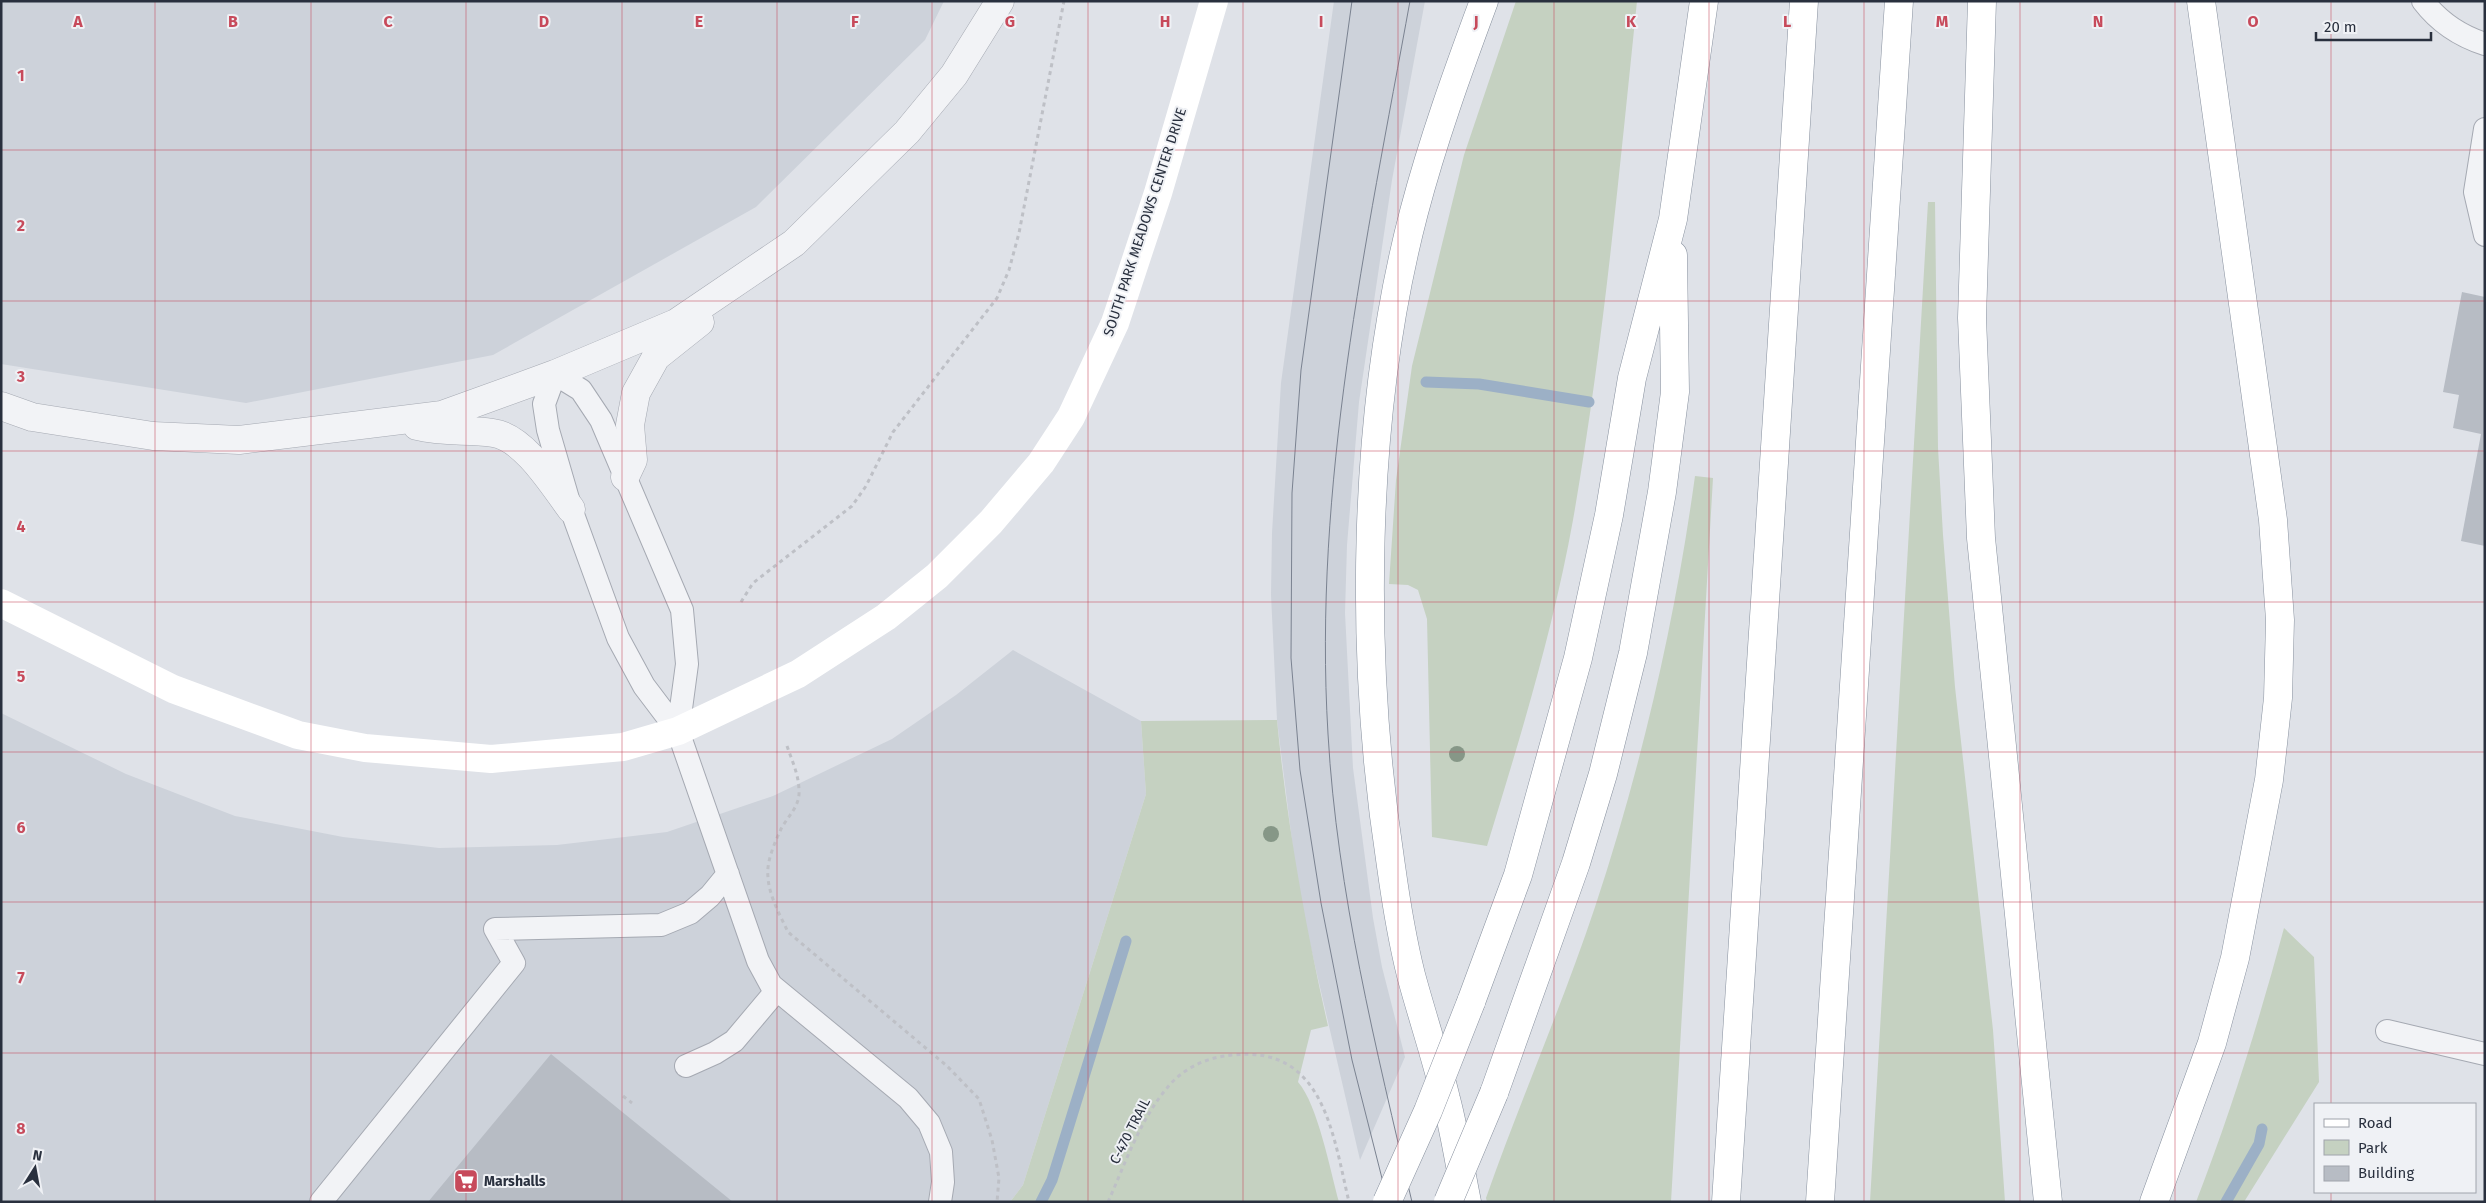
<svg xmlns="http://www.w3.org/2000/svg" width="2486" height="1203" viewBox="0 0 2486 1203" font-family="'Fira Sans',sans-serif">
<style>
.built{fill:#cdd2da}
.green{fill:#c5d1c1}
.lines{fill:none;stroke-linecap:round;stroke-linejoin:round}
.stream{stroke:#9cb0c6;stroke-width:11}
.building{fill:#b7bcc4}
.lane-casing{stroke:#a5a9b2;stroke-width:24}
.street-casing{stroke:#a5a9b2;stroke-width:29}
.highway-casing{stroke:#87909e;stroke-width:29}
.path{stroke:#bec0c6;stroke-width:3;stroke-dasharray:4 4;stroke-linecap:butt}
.lane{stroke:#f2f3f6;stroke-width:22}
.street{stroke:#f2f3f6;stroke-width:28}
.secondary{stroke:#fff;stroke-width:28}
.highway{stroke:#fff;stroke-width:28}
.tram{stroke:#7a8290;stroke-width:1}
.highway-bridge-casing{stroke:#87909e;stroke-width:29;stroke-linecap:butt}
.highway-bridge{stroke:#fff;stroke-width:28}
.tree{fill:#869787}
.grid{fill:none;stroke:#c74a5b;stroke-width:1;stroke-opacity:0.55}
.labels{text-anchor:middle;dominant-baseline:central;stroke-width:4;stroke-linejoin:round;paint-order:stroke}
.street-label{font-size:14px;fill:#29303e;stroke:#eff1f5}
.poi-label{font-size:14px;font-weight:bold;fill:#29303e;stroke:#eff1f5;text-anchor:start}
.grid-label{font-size:16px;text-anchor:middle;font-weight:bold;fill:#c74a5b;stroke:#eff1f5;stroke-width:4;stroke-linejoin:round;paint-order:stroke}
</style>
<rect width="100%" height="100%" fill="#dfe2e8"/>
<path class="built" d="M1 1H944L925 40 756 207 493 355 246 403 1 364Z
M1334 1H1425L1392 180 1359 402 1347 545 1345 613 1353 768 1373 918 1382 967 1405 1057 1360 1160 1307 931 1295 865 1277 720 1271 595 1272 533 1281 383Z
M1013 650 1141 721 1146 794 1023 1185 1010 1202H1V713L126 774 235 816 343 837 439 848 557 845 667 832 773 796 892 739 956 695Z"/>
<path class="green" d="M1516 1H1637C1619 174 1603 349 1573 520 1553 631 1520 738 1487 846L1432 837 1427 619 1418 590 1408 585 1389 584 1396 480 1412 366 1464 155Z
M1928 202H1935L1938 448 1943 535 1955 687 1993 1030 2005 1202H1870Z
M1695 476 1713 478 1671 1202H1487L1486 1198C1520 1101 1562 1006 1595 907 1641 768 1675 622 1695 476Z
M1277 720C1287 824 1305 924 1328 1026L1311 1030 1298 1082C1318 1105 1330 1170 1339 1202H1010L1023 1185 1146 794 1141 721Z
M2284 928 2314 957 2319 1082 2244 1202H2196C2231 1112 2259 1021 2284 928Z"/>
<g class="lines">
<path class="stream" d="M1426 382 1479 384 1589 402
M1041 1202 1052 1180 1126 941
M2226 1202 2259 1144 2262 1129"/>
</g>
<path class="building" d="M2462 292 2485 297V546L2461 541 2481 434 2453 428 2459 395 2443 392Z
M551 1054 733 1202H428Z"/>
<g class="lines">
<defs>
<path id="lane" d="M2423 1C2439 22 2460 36 2485 44
M2485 129 2475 192 2485 235
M678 731 687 664 682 610 601 420 581 390 555 374 544 404 548 430 571 509 618 638 644 686 678 731 758 961 771 985 908 1098 929 1123 941 1152 943 1182 940 1202
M2387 1031 2485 1054
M686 1066 715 1053 734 1041 777 990
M321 1202 514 963 495 929 661 925 690 913 710 896 728 874"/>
<path id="street" d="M1 406 32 417 153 436 239 440 442 415 555 374 676 323 794 243 907 132 954 75 1000 1
M417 426C445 433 466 429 493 433 524 437 553 485 571 509
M625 477 633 460 630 425 636 393 656 357 700 322"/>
<path id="highway" d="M1982 1 1972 318 1981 538 2048 1202
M1471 1002 1518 875 1578 658 1609 515 1632 378 1673 219 1704 1
M1494 1093 1576 863 1603 774 1633 653 1662 492 1675 392 1673 255
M1467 1202C1460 1168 1455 1133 1446 1099 1436 1057 1422 1016 1411 975 1402 939 1396 902 1391 866 1359 659 1361 414 1414 212 1433 140 1458 71 1484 1
M1726 1202 1804 1
M1820 1202 1899 1
M2154 1202 2212 1043 2235 958 2269 780 2278 698 2280 620 2273 520 2201 1"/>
</defs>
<use href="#lane" class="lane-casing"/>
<use href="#street" class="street-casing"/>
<use href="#highway" class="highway-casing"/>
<path class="path" d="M741 602 753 583 852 506 866 486 893 432 997 298 1009 270 1019 233 1064 1
M787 746C792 761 799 775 799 791 800 806 788 816 781 829 775 842 766 862 768 877 769 896 780 915 788 932L947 1066 979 1099 992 1140 999 1178 997 1202
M623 1096 632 1103
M1108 1202C1125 1164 1140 1120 1167 1088 1183 1068 1207 1057 1233 1055 1324 1045 1333 1135 1349 1202"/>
<use href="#lane" class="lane"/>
<use href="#street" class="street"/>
<path class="secondary" d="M1 603 173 689 298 735 365 748 491 759 623 747 678 731 798 674 886 617 937 576 991 522 1041 463 1071 417 1115 323 1158 193 1214 1"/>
<use href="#highway" class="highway"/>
<path class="tram" d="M1352 1 1301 370 1292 493 1291 658 1300 770 1321 903 1352 1060 1388 1202
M1410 1C1366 243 1313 486 1328 734 1337 892 1376 1048 1412 1202"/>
<defs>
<path id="highway-bridge" d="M1387 1202 1428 1111 1471 1002
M1448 1202 1494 1093"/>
</defs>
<use href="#highway-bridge" class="highway-bridge-casing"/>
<use href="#highway-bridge" class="highway-bridge"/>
</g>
<g class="tree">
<circle cx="1457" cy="754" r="8"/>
<circle cx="1271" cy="834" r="8"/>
</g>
<path class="grid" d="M155 1V1202M311 1V1202M466 1V1202M622 1V1202M777 1V1202M932 1V1202M1088 1V1202M1243 1V1202M1398 1V1202M1554 1V1202M1709 1V1202M1864 1V1202M2020 1V1202M2175 1V1202M2331 1V1104M1 150H2485M1 301H2485M1 451H2485M1 602H2485M1 752H2485M1 902H2485M1 1053H2485M2331 1192V1202"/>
<defs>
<symbol id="supermarket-square" viewBox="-11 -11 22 22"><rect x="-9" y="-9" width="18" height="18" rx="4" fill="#c74a5b" stroke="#eff1f5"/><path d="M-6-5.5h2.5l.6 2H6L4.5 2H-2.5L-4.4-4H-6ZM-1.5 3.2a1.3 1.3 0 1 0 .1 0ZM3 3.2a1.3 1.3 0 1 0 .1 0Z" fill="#fff"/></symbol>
</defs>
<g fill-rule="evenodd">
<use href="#supermarket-square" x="452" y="1167" width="28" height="28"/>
</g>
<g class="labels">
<g class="street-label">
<text transform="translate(1145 222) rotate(-72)">SOUTH PARK MEADOWS CENTER DRIVE</text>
<text transform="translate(1130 1131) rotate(-63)">C-470 TRAIL</text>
</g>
<g class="poi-label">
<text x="484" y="1181">Marshalls</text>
</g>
</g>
<g class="grid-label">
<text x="78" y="27">A</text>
<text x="233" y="27">B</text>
<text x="388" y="27">C</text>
<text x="544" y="27">D</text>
<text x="699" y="27">E</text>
<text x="855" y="27">F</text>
<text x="1010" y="27">G</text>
<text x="1165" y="27">H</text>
<text x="1321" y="27">I</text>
<text x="1476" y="27">J</text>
<text x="1631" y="27">K</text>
<text x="1787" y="27">L</text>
<text x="1942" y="27">M</text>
<text x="2098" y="27">N</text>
<text x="2253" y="27">O</text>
<text x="21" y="81">1</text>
<text x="21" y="231">2</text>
<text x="21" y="382">3</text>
<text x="21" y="532">4</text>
<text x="21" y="682">5</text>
<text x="21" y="833">6</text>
<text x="21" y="983">7</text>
<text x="21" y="1134">8</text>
</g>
<rect width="2486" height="1203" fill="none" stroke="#29303e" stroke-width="5"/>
<rect x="2314" y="1103" width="162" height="90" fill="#eff1f5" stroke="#a0a4ac"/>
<rect x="2324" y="1119" width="25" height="8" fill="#ffffff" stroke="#a0a4ac"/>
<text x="2358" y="1128" font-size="15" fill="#29303e">Road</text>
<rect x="2324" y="1140" width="25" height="15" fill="#c5d1c1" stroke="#a0a4ac"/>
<text x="2358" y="1153" font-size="15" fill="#29303e">Park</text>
<rect x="2324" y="1166" width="25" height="15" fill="#b7bcc4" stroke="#a0a4ac"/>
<text x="2358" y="1178" font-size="15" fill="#29303e">Building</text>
<g transform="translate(35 1168) rotate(11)" stroke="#eff1f5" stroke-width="4" paint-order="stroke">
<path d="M0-4L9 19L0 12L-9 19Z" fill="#29303e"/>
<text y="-8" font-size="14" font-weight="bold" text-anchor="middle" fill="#29303e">N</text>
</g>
<path d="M2316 32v8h115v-8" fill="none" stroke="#29303e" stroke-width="2.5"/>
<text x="2324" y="32" font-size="15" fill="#29303e" stroke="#eff1f5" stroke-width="4" paint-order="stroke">20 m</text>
</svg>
